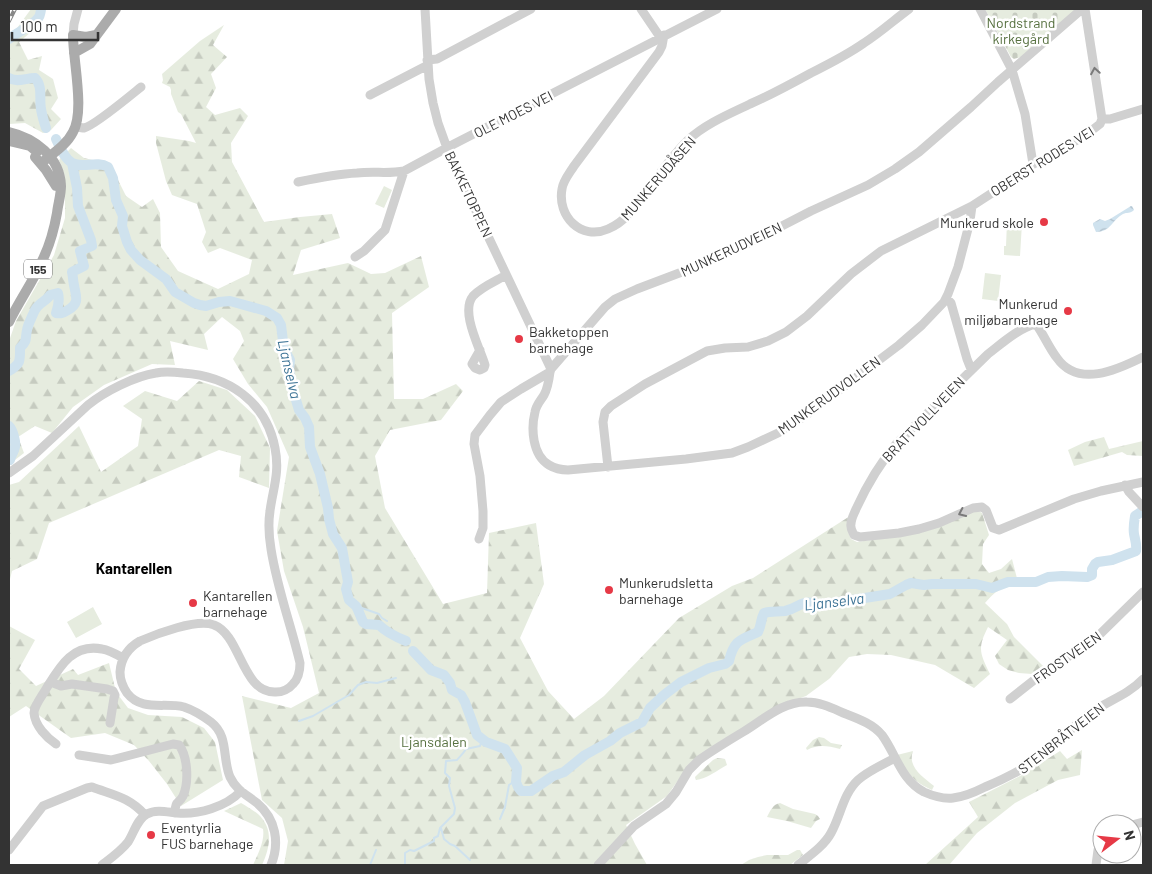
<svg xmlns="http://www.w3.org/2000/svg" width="1152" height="874" viewBox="0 0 1152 874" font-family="Barlow,sans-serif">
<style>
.green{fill:#e6ecdf}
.forest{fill:url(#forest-firs)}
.cemetery{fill:url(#cemetery-stones)}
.water{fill:url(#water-waves)}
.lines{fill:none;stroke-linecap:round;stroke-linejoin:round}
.stream{stroke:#cfe2ee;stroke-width:2}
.river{stroke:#cfe2ee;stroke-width:10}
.minor{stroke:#d0d0d0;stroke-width:9}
.major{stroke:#ababab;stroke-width:10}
.rail-casing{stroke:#888;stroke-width:4}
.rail{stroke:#fff;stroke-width:2;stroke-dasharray:5.5;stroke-linecap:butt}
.oneway{stroke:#7a7a7a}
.poi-dot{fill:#e63946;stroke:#fff;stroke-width:2}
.labels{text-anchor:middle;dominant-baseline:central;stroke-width:5;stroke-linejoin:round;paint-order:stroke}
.shield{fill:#fff;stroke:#707070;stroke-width:1}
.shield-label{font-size:12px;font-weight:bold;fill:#333}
.park-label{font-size:14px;fill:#56703f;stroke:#fff}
.street-label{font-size:14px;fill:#333;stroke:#fff}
.poi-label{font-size:14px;fill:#333;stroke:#fff;text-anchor:start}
.water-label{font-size:15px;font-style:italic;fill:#3f7597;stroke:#fff}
.neighbourhood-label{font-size:15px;font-weight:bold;fill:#000;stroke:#fff}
</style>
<defs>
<pattern id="forest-firs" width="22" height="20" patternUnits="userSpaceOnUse" patternTransform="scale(1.25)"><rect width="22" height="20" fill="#e6ecdf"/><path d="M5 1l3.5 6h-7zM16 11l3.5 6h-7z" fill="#c6cbc0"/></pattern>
<pattern id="cemetery-stones" width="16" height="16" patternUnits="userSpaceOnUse" patternTransform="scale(1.25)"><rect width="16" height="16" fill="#e6ecdf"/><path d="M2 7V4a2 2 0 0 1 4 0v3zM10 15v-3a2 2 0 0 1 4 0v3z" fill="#c6cbc0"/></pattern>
<pattern id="water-waves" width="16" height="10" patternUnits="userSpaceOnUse" patternTransform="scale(1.25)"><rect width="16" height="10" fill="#cfe2ee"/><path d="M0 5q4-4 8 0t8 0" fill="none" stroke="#b2c2cd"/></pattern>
</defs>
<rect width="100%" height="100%" fill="#fff"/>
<path class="green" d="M384 186 392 190 384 208 375 204Z
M1007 222 1022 223 1020 256 1004 255V246H1006Z
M985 273 1001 275 998 301 982 299Z
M93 607 102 624 76 638 67 622Z"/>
<path class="forest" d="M31 9H46L36 16V28L19 42 28 60 42 56 39 70 53 79 58 98 51 109 61 119 51 130 43 133 25 123 9 124V39Z
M224 25 213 45 227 57 211 74 216 88 206 107 215 115 240 108 248 116 231 143 232 162 264 222 300 217 332 214 340 238 301 250 293 275 348 263 371 274 385 273 421 256 429 287 392 313 394 399H423L456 384 463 391 441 420 390 430 375 456 385 508 443 604 487 593 489 533 536 523 544 584 520 638 548 691 574 719 604 696 679 618 732 586 753 578 850 516C848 525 847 531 851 539L857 542 911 534 977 510 982 513 989 535 983 544 982 564 989 573 1001 569 1012 559 1019 586C1003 585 995 591 985 603L1007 624 1014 637 1043 666 1041 670 1032 674 1019 673 1008 670 999 664 995 656 1007 640 988 627C977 649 980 653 990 674L974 688 935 665 891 655 867 654 849 657 829 679 806 696 781 705 719 742 691 762 667 796 626 825 635 844 647 865H284L288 841 282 818 262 800 242 696 291 708 319 693 303 627 284 571 277 531 289 457 267 407 248 384 233 359 244 341 240 331 222 317 204 334 208 350 170 341 175 365 152 364 104 385 73 407 52 433 35 426 18 437 24 453 11 463 9 464V341L16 321 54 255 65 218V176L59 160 71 148 84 158 110 164 126 196 142 207 153 199 160 213 161 247 178 271 218 289 249 274 252 260 220 248 208 253 202 242 206 232 197 204 172 195 166 181 156 143V136L189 141 196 143 181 114 178 112 171 94V90L170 87 162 83 163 80 162 74 200 41Z
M199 381 227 390 255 416 270 448 269 488 239 477 241 456 219 450 49 523 37 559 12 571 9 583V485L19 482 79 426 101 472 138 446 142 419 123 406 145 391 177 401Z
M1104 437 1109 449 1143 441V456L1127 455 1122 452 1074 466 1068 450 1085 442Z
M9 626 35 640 19 669 36 686 73 669 78 675 109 663 116 692 128 708 148 715 182 717 204 728 215 742 223 780 181 806 167 784 149 761 134 745 105 733 71 738 26 706 9 717Z
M819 737 824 738 831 743 842 745 840 749C827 746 819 744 807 750L806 748 813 740Z
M1082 750 1080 775 1058 780 1015 803 977 833 949 865H925L978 817 969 802 1022 775 1060 751 1067 759Z
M913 751C907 767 923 777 934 786L932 790C912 781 908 773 897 755Z
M717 758 725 759 727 765C718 770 706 779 696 780L695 777 697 775 713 760Z
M241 803C246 806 253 810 258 814 274 829 270 847 262 865H253C258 854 265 841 263 829L224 811Z
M780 803 793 809 815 814 818 816 820 819 816 821 811 828 787 821 767 817C770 811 773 804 780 803Z
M797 850H800L803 855 790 865H741L749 860 758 857 767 855H788Z"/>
<path class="cemetery" d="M985 9H1077L1021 57 1014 59 1011 57Z"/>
<path class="water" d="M1131 206H1132L1134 210C1130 214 1127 212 1123 214 1112 220 1111 232 1096 232L1093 225V223L1100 219 1105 221 1110 219Z"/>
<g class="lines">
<path class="stream" d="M356 606 379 614 382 618 387 621
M299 721 313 716 349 695 358 685 366 682 377 683 396 678
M500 819 505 807 509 785 516 780
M441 828 444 839 450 844 455 846 470 860
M370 865 376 850
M405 865V853L410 850 414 851 434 841V838L438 836 440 828 454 814 455 808 449 786 450 778 445 773 446 761 457 760C460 756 463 754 466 749L480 746 482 740"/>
<path class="river" d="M9 39C16 33 34 25 39 17 40 16 41 10 41 9
M9 78C17 83 26 78 35 78 43 86 39 98 41 109 42 115 44 122 46 128
M56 139C60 147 64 158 72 163 83 169 96 160 108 167L113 178 116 200 123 216 122 226 127 242 131 250 140 260 166 279 175 292 194 303 200 305 206 306 219 302 230 301 266 311 277 318 281 325 284 349 290 360 289 370 293 390 299 410 305 418 309 427 310 447 320 474 328 508 329 519 333 534 342 548 348 582 346 589 349 600 356 606 358 610 363 622 366 624 379 625C387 633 396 637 406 641
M9 371C21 364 20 361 20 348 28 340 25 339 27 330 28 324 32 317 34 312 38 302 46 302 50 295L58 293C60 300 58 307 56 313 61 314 63 313 68 310 80 303 76 297 74 285 73 281 73 276 72 272L84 266 80 251 92 246 91 240 78 206 77 188 72 163
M9 426C13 430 16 442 15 447 14 452 11 455 10 460
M413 651 431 670 444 675 450 683 452 690 461 695 465 702 477 735 486 742 505 749 517 768 516 782 518 787 521 791H531L553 776 564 772 585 755 610 741 620 733 642 722 650 708 664 695 681 682 709 668 725 664 729 661C734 640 740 640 758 632 762 624 760 621 764 613 771 611 778 612 785 611 800 608 801 598 820 605L890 594 906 585 911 583 924 585 932 584H976L992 588 1008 582H1036L1048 577 1062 576 1087 577 1092 575V569L1095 564 1098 562 1112 560 1136 551C1137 544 1135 540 1134 534 1133 528 1134 522 1135 516L1141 512"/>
<path class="minor" d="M425 9 429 79 433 103 438 123 447 148 477 213 551 369
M641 9 660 37
M980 9 1012 70 1025 114 1033 164
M1085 9 1102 119
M73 35 74 24 78 9
M664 35 662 46 659 52 574 166C569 174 563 181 562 189 557 216 581 241 608 229 629 220 639 201 652 184 663 169 675 153 688 140 705 124 729 114 750 104 771 95 791 84 811 73 829 64 847 55 864 43 880 33 894 20 909 9
M427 60 437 59 531 9
M370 95 428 65
M1102 119H1110L1143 109
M76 127C77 127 83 128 84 128 94 126 131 95 141 87
M298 182C317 178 337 174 357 173 373 171 389 174 404 171L454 144 717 9
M355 257 364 251 385 230 404 171
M946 298 951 303 967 359 971 369
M480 350 472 364 475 368 480 370 484 368 485 365C480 348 460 312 473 296 481 287 496 281 506 275
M1143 357C1117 370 1078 388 1057 358 1049 348 1044 335 1036 324 1020 327 1001 344 988 354L897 443C880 463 867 485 856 509 854 514 851 519 851 524 850 528 852 531 854 535L860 537 899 533 919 529 939 523 973 508 982 507 986 510 993 528 999 530 1074 499 1101 491 1143 482
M550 372C549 380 548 388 544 395 541 400 536 405 535 412 531 428 532 455 549 465 554 468 562 470 568 470L686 459 732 453 748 447 778 433 805 416 899 345 922 325 944 302 948 294 958 267 970 221 972 206
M608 467 603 422 605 412 611 406 645 384 707 351 725 348 748 347 768 341 786 332 807 316 851 274 881 251 972 206 1029 169 1033 164 1046 159 1087 134 1100 124 1102 119
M9 473 33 456 47 443 88 405C104 392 135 376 156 373 165 371 174 372 183 373 228 376 266 401 275 448 280 473 273 488 270 511 268 524 269 537 271 549 277 588 291 625 300 663 300 671 299 678 293 684 289 689 282 692 276 692 242 694 241 635 214 625 198 618 156 634 140 641 128 648 121 658 120 672 120 679 123 687 127 693 142 712 164 702 184 707 193 710 203 716 211 722 229 736 222 758 230 777 236 790 247 795 257 803 276 819 280 843 271 865
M1125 485 1129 492 1143 507
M479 539 483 528V511L480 476 474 444 475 435 490 415 501 402 521 389 550 372 551 369 605 307 615 299 637 289 703 264 741 247 811 211 868 185 895 169 919 152 971 107 998 82 1082 9
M51 682 61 686 72 684 107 689 113 691 115 695 114 698 110 723
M1010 699 1043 673 1094 640 1143 592
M56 744C47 738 35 726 34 713 34 706 42 696 46 689 59 668 72 643 102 649 109 650 116 654 123 658
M79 755 111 760 173 744 179 745C188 757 189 782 183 796 179 804 175 800 175 813
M1132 825 1143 822
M9 850 43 806 87 788 92 787C113 795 129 797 145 815
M102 865C111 858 121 851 128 842 134 833 137 819 147 814 156 809 167 812 177 813 198 815 226 807 241 791
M598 865 634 826 666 804 676 792 689 770 699 760C713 750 728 741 743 732 763 720 783 701 807 702 821 702 834 709 846 714 859 719 873 724 882 735 896 754 901 780 924 792 933 796 943 799 953 798 964 797 975 792 985 787 1009 777 1031 766 1050 749 1063 739 1073 726 1086 716 1104 702 1127 696 1143 679
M798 865C809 856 824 846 831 833 841 815 843 794 858 780 868 771 882 765 895 758
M1096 865 1098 850 1102 842"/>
<path class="major" d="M74 53 90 44 116 9
M9 132C35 138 60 157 61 186 61 195 58 204 57 213 54 230 50 245 42 261 33 282 19 301 9 322
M9 141 30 146 37 152
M35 157 46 170 56 186
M45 160C55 152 67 144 73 132 85 111 73 61 73 35L86 37 96 35"/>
<defs>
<path id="rail" d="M9 21 15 9"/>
</defs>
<use href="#rail" class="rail-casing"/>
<use href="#rail" class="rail"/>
</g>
<defs><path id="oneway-chevron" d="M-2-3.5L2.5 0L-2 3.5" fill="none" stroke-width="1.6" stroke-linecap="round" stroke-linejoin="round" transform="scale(1.25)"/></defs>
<g class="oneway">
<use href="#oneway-chevron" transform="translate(1095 71) rotate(-99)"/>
<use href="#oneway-chevron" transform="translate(962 513) rotate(155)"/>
</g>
<g class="poi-dot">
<circle cx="1044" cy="222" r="5"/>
<circle cx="1068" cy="311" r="5"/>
<circle cx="519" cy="339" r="5"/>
<circle cx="609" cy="590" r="5"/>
<circle cx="193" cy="603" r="5"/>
<circle cx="151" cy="835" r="5"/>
</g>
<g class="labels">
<rect class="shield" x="24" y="259.5" width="28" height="19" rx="4"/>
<g class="shield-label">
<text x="38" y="269">155</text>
</g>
<g class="park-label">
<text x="1021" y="22">Nordstrand<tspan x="1021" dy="16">kirkegård</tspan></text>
<text x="434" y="741">Ljansdalen</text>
</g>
<g class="street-label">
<text transform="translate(513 114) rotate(-27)">OLE MOES VEI</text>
<text transform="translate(1042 161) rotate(-32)">OBERST RODES VEI</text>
<text transform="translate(658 178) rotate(-49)">MUNKERUDÅSEN</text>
<text transform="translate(469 194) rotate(65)">BAKKETOPPEN</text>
<text transform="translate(731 249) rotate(-25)">MUNKERUDVEIEN</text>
<text transform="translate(829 395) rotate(-36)">MUNKERUDVOLLEN</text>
<text transform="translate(923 419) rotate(-46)">BRATTVOLLVEIEN</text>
<text transform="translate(1067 657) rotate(-35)">FROSTVEIEN</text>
<text transform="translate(1061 738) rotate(-38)">STENBRÅTVEIEN</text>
</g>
<g class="poi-label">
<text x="1034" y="222" text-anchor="end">Munkerud skole</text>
<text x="1058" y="303" text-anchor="end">Munkerud<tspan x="1058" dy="16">miljøbarnehage</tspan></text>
<text x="529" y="331">Bakketoppen<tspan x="529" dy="16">barnehage</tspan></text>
<text x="619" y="582">Munkerudsletta<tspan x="619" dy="16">barnehage</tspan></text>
<text x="203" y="595">Kantarellen<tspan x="203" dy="16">barnehage</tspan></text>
<text x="161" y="827">Eventyrlia<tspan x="161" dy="16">FUS barnehage</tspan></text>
</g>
<g class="water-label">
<text transform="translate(290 369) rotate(77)">Ljanselva</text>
<text transform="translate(834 601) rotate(-7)">Ljanselva</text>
</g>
<g class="neighbourhood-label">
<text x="134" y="568">Kantarellen</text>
</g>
</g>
<rect width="1152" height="874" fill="none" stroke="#333333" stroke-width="20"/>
<g transform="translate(1117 839) rotate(74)"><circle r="24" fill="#ffffff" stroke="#adadad"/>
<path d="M0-4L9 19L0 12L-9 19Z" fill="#e63946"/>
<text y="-8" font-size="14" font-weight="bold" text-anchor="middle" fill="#333333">N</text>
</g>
<path d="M12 32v8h86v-8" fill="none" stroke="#333333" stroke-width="2.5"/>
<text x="20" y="32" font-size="15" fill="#333333" stroke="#ffffff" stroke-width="4" paint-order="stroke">100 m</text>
</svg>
